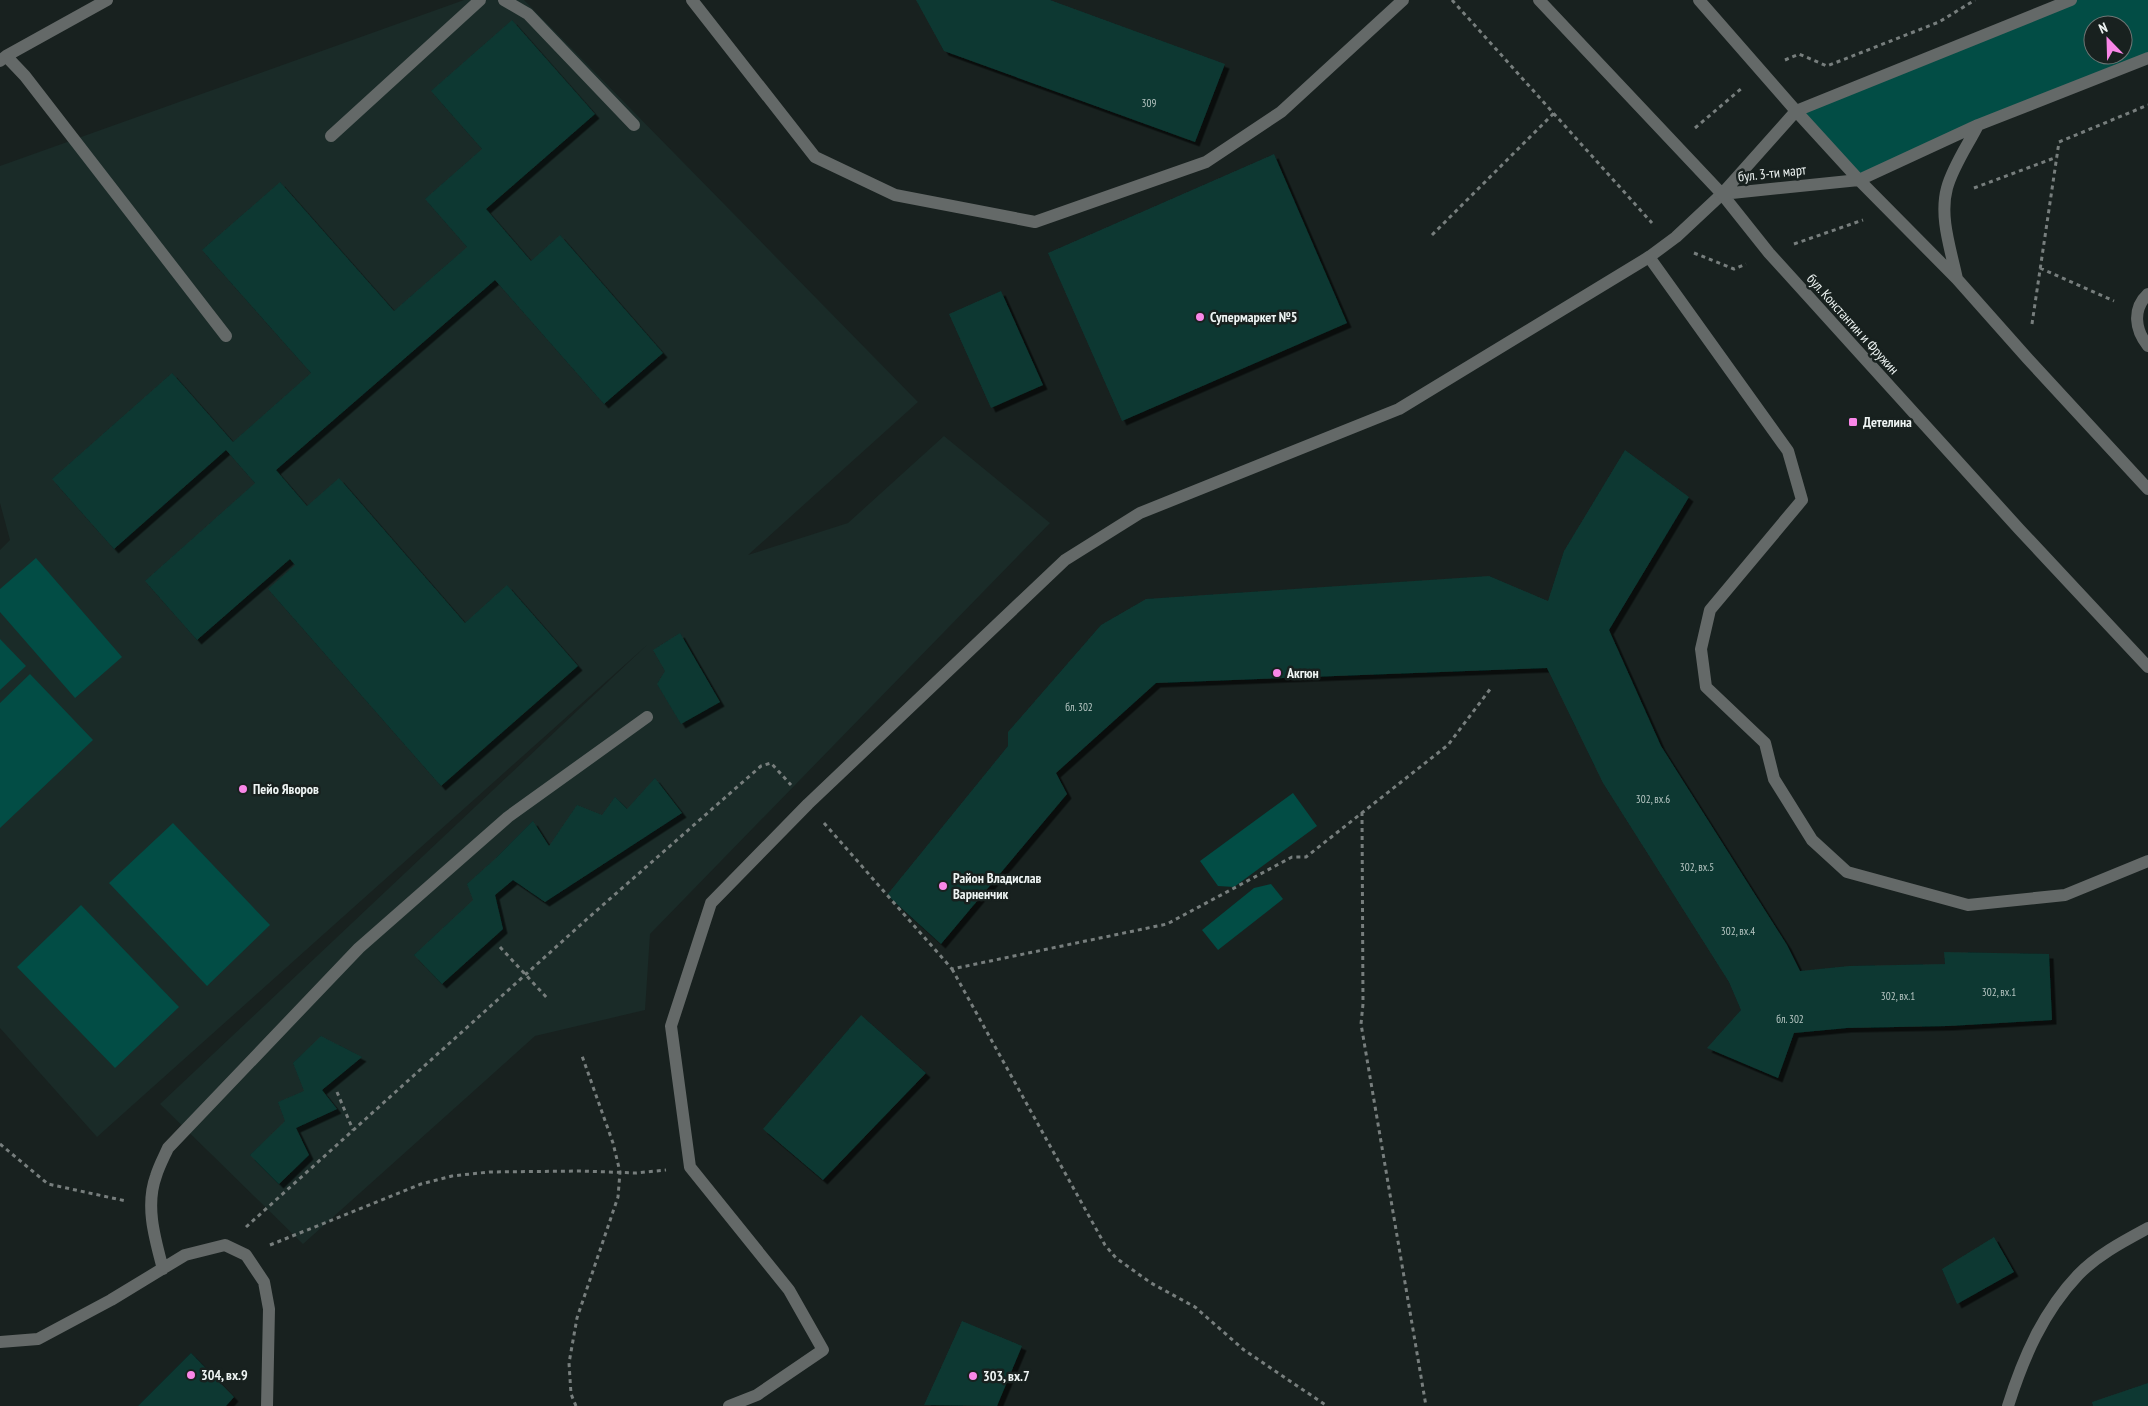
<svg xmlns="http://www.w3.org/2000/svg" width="2148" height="1406" viewBox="0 0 2148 1406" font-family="'PT Sans Narrow',sans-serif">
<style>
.built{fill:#1a2b28}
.green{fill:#024d45;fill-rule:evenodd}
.building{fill:#0d3731;filter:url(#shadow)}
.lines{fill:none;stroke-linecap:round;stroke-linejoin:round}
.path{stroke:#777e7d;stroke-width:3;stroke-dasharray:4 4;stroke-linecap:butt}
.service{stroke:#646968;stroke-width:12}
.minor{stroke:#646968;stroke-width:12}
.tertiary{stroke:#646968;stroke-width:12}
.poi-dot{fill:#f987e8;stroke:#18211f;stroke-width:2}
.labels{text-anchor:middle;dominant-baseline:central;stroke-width:5;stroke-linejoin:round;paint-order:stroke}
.number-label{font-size:11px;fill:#b6c5c2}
.street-label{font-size:14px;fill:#eef4f3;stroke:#18211f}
.poi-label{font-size:14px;font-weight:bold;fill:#eef4f3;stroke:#18211f;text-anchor:start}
</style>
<defs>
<filter id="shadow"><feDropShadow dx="4.5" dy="4.5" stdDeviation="0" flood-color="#0009"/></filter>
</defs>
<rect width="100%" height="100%" fill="#18211f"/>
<path class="built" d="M464 0H524L918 402 748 555 848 523 944 436 1050 523 650 934 645 1010 535 1036 303 1244 160 1104 647 645 97 1137 0 1028V550L10 540 0 503V166Z"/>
<path class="green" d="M2071 0H2148V57L1859 180 1796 111ZM2093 25H2123V55H2093Z
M36 558 122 657 75 698 0 612V589Z
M0 639 26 666 0 690Z
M30 674 93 740 0 828V703Z
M1293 793 1317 826 1234 887 1218 886 1200 861Z
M173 823 270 925 207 986 109 883Z
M1271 884 1283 899 1218 950 1202 930 1254 888Z
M81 905 179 1007 115 1068 17 967Z"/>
<path class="building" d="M916 0H1050L1225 64 1195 142 944 51Z
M512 20 595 114 486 209 531 261 560 235 663 353 604 404 495 280 276 470 307 506 339 478 465 623 507 585 578 666 441 786 268 589 295 565 290 559 197 640 145 581 255 483 226 450 114 549 52 479 172 373 233 442 311 373 202 250 280 182 394 311 467 247 425 199 482 149 431 91Z
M1274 154 1347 323 1122 421 1048 253Z
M1001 291 1043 385 991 408 949 314Z
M1625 450 1689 497 1609 630 1661 746 1787 945 1800 971 1849 966 1945 964 1944 952 2049 954 2052 1020 1949 1026 1847 1028 1794 1033 1778 1078 1707 1048 1741 1010 1729 982 1603 783 1547 668 1156 683 1056 773 1067 794 941 944 887 895 1008 746V732L1101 625 1146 599 1489 576 1548 601 1564 551Z
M680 633 720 702 681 724 657 684 665 671 653 650Z
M655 778 682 813 545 902 513 880 495 895 503 929 442 984 414 955 473 900 467 884 496 858 533 821 549 846 577 805 602 815 615 797 627 809Z
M861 1015 926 1073 823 1180 763 1129Z
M321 1036 362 1057 322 1090 337 1109 296 1128 309 1155 279 1184 250 1155 285 1121 278 1102 304 1091 293 1063Z
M1994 1237 2014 1272 1957 1304 1942 1269Z
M962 1321 1022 1346 997 1406 924 1405Z
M191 1353 234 1397 226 1406H138Z
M2148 1383V1406H2093L2092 1402Z"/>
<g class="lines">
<path class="path" d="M1452 0 1652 223
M1785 60 1799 54 1827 66 1939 22 1975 0
M1695 128 1742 88
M1974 188 2057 157
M1432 235 1554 113
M1794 244 1863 220
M1694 253 1734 269 1746 264
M2040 268 2114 301
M2032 324 2059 142 2148 105
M1362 812 1363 1004 1361 1024 1426 1406
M824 823 952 969 1167 924 1292 857H1306L1448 745 1491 688
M500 947 548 999
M952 969 1105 1245 1116 1258 1151 1283 1195 1307 1244 1350 1327 1406
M337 1092 353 1130
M0 1144 48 1184 126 1201
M246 1227 587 919 761 766 771 763 791 785
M270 1245 421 1184 452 1176 489 1172 581 1171 636 1173 666 1170
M576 1406 571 1394 569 1363 577 1318 618 1197 620 1172 613 1143 581 1053"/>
<path class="service" d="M504 0 528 14 634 125
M692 0 815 157 895 195 1035 222 1206 162 1281 112 1403 0
M6 56 107 0
M0 61 6 56 25 76 226 336
M331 136 480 0
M1649 257 1788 451 1802 500 1710 610 1701 649 1706 687 1765 743 1774 779 1812 840 1847 872 1968 905 2065 895 2148 861
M2148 294C2132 309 2135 330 2148 346
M163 1269C155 1239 145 1206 156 1176 159 1166 164 1157 168 1148L359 948 508 817 647 717
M0 1342 38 1339 111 1300 185 1255 225 1245 246 1255 264 1282 269 1309 267 1406
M2008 1406C2023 1358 2043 1312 2078 1275 2097 1255 2124 1241 2148 1228"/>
<path class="minor" d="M729 1406 757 1395 823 1350 789 1290 690 1167 671 1026 711 903 808 804 1065 560 1140 513 1399 409 1649 257 1676 237 1722 194"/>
<path class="tertiary" d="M1539 0 1722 194 1769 253 2019 529 2148 667
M1699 0 1796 111 1859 180 1957 279 2028 359 2148 489
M1722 194 1859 180 1978 125 2148 58
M1722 194 1796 111 2071 0
M1957 279C1951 250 1939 217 1947 188 1953 166 1968 145 1978 125"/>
</g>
<g class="poi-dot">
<circle cx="1200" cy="317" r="5"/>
<rect x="1848" y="417" width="10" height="10" rx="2.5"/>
<circle cx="1277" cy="673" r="5"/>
<circle cx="243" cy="789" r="5"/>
<circle cx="943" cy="886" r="5"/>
<circle cx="191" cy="1375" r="5"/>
<circle cx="973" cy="1376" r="5"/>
</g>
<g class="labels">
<g class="number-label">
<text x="1149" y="103">309</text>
<text x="1079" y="707">бл. 302</text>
<text x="1653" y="799">302, вх.6</text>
<text x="1697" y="867">302, вх.5</text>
<text x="1738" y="931">302, вх.4</text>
<text x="1999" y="992">302, вх.1</text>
<text x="1898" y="996">302, вх.1</text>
<text x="1790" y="1019">бл. 302</text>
</g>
<g class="street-label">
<text transform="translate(1772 173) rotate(-6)">бул. 3-ти март</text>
<text transform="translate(1853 324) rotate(48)">бул. Константин и Фружин</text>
</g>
<g class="poi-label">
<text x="1210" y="317">Супермаркет №5</text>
<text x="1863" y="422">Детелина</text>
<text x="1287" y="673">Акгюн</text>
<text x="253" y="789">Пейо Яворов</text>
<text x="953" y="878">Район Владислав<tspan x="953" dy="16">Варненчик</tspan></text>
<text x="201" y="1375">304, вх.9</text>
<text x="983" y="1376">303, вх.7</text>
</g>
</g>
<g transform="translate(2108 40) rotate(337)"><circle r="24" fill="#18211f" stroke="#6e7574"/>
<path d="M0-4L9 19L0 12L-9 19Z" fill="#f987e8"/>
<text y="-8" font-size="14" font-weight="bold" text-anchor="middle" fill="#eef4f3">N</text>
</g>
</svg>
